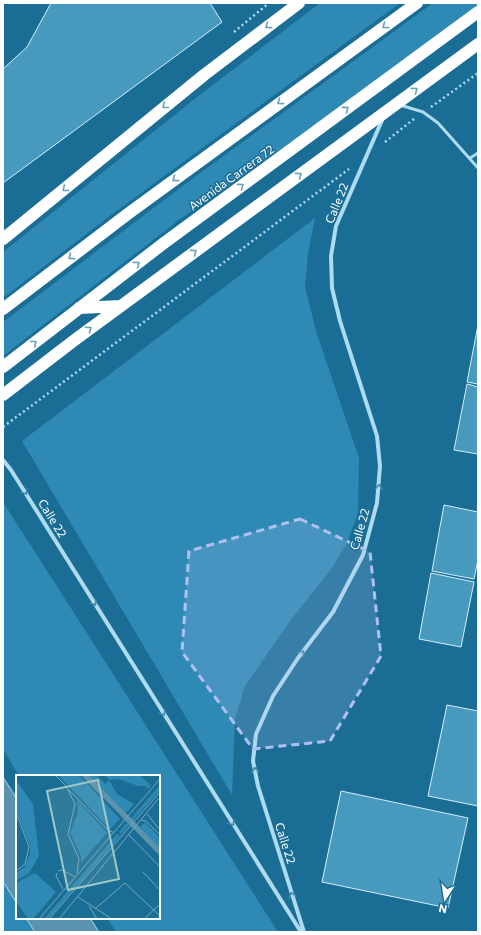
<svg xmlns="http://www.w3.org/2000/svg" width="481" height="935" viewBox="0 0 481 935" font-family="Commissioner,sans-serif">
<style>
.green{fill:#2e89b4}
.water{fill:#5b92ad;stroke:#a1daf2}
.building{fill:#4799be;stroke:#d4effb}
.lines{fill:none;stroke-linecap:round;stroke-linejoin:round}
.path{stroke:#aedbf0;stroke-width:2.5;stroke-dasharray:2 3;stroke-linecap:butt}
.lane{stroke:#aedbf0;stroke-width:3}
.street{stroke:#aedbf0;stroke-width:4}
.highway{stroke:#fff;stroke-width:12}
.oneway{stroke:#6aa1bb}
.oneway2{stroke:#3f89ac}
.marked{fill:#b0c1f1;fill-opacity:0.2;stroke:#b0c1f1;stroke-width:3;stroke-dasharray:8 5;stroke-linejoin:round}
.labels{text-anchor:middle;dominant-baseline:central;stroke-width:3;stroke-linejoin:round;paint-order:stroke}
.street-label{font-size:12px;fill:#fff;stroke:#1a6e96}
.inset-road{fill:none;stroke:#76a8c0;stroke-width:1}
.view{fill:#9fc8c5;fill-opacity:0.15;stroke:#9fc8c5;stroke-width:2}
.inset-edge{fill:none;stroke:#fff;stroke-width:2}
</style>
<rect width="100%" height="100%" fill="#1a6e96"/>
<path class="green" d="M320 3H400L111 215 3 298V252L197 97Z
M433 3H478V5L391 72 179 220 3 356V322L188 182Z
M315 218 308 254 305 287 316 331 359 458 358 513 348 541 332 568 290 621 245 686 235 719 232 795 22 441Z
M3 502 278 932H116L107 918H159V776H19L3 749Z
M3 881 17 904V918H26L35 932H3Z"/>
<path class="water" d="M3 777 17 799V904L3 881Z
M26 918H90L99 932H35Z"/>
<path class="building" d="M51 3H210L222 22 3 183V69L27 47Z
M478 325V384L467 382Z
M467 384 478 387V454L454 450Z
M444 505 478 512V560L474 579 432 571Z
M431 573 474 582 461 647 419 639Z
M447 705 478 711V806L428 796Z
M341 791 468 818 448 908 322 882Z"/>
<g class="lines">
<path class="path" d="M234 32 269 3
M431 107 478 73
M385 142 414 119
M3 427 349 169"/>
<path class="lane" d="M400 105 423 112 438 123 478 168
M470 158 478 153"/>
<path class="street" d="M3 460 11 470 301 932
M304 932 258 786 253 761 256 734 273 696 298 658 333 612 363 555 377 503 380 466 377 436 340 321 332 288 331 256 336 226 383 118"/>
<path class="highway" d="M3 239 204 75 299 3
M79 308 121 306
M3 309 129 213 417 3
M3 367 164 243 478 12
M3 395 76 339 478 44"/>
</g>
<defs><path id="oneway-chevron" d="M-2-3.5L2.5 0L-2 3.5" fill="none" stroke-width="1.6" stroke-linecap="round" stroke-linejoin="round"/></defs>
<g class="oneway">
<use href="#oneway-chevron" transform="translate(268 26) rotate(143)"/>
<use href="#oneway-chevron" transform="translate(385 26) rotate(144)"/>
<use href="#oneway-chevron" transform="translate(415 90) rotate(-36)"/>
<use href="#oneway-chevron" transform="translate(280 102) rotate(144)"/>
<use href="#oneway-chevron" transform="translate(165 106) rotate(141)"/>
<use href="#oneway-chevron" transform="translate(346 109) rotate(-36)"/>
<use href="#oneway-chevron" transform="translate(299 175) rotate(-36)"/>
<use href="#oneway-chevron" transform="translate(175 179) rotate(144)"/>
<use href="#oneway-chevron" transform="translate(241 186) rotate(-36)"/>
<use href="#oneway-chevron" transform="translate(65 189) rotate(141)"/>
<use href="#oneway-chevron" transform="translate(194 252) rotate(-36)"/>
<use href="#oneway-chevron" transform="translate(71 257) rotate(143)"/>
<use href="#oneway-chevron" transform="translate(137 264) rotate(-37)"/>
<use href="#oneway-chevron" transform="translate(89 329) rotate(-36)"/>
<use href="#oneway-chevron" transform="translate(34 343) rotate(-38)"/>
</g>
<g class="oneway2">
<use href="#oneway-chevron" transform="translate(379 487) rotate(-85)"/>
<use href="#oneway-chevron" transform="translate(25 492) rotate(58)"/>
<use href="#oneway-chevron" transform="translate(94 603) rotate(58)"/>
<use href="#oneway-chevron" transform="translate(302 653) rotate(-52)"/>
<use href="#oneway-chevron" transform="translate(163 713) rotate(58)"/>
<use href="#oneway-chevron" transform="translate(255 770) rotate(-100)"/>
<use href="#oneway-chevron" transform="translate(232 823) rotate(58)"/>
<use href="#oneway-chevron" transform="translate(292 895) rotate(-108)"/>
</g>
<path class="marked" d="M300 519 370 552 381 656 330 741 253 749 182 652 189 551Z"/>
<g class="labels">
<g class="street-label">
<text transform="translate(231 177) rotate(-36)">Avenida Carrera 72</text>
<text transform="translate(336 203) rotate(-68)">Calle 22</text>
<text transform="translate(53 518) rotate(58)">Calle 22</text>
<text transform="translate(359 529) rotate(-74)">Calle 22</text>
<text transform="translate(286 843) rotate(72)">Calle 22</text>
</g>
</g>
<g transform="translate(16 775)">
<rect width="144" height="144" fill="#1a6e96"/>
<path d="M42 0H63L104 44 94 54ZM73 0H81L89 9 93 5 101 19 118 29 110 38ZM88 0H124L135 11 132 14 129 11H122L103 4 94 5ZM0 5 17 29 23 81 13 98 0 106V98L9 92 14 78V71L0 34ZM144 10V15L105 59 103 57ZM61 25 91 58 65 88V81L54 58 62 37ZM129 47 144 63V73L124 52ZM101 59 104 61 32 144H28ZM19 98 40 117 17 144H12L0 126V108Z" fill="#2e89b4"/>
<path d="M65 0H73L144 73V81Z" fill="#5b92ad"/>
<path class="inset-road" d="M39 0 50 11M50 11 59 29 52 59 63 84 61 98M53 15 92 55 97 57M0 37 13 72 9 89 0 96M131 39 144 55M125 45 130 46 144 60M113 60 144 92M42 96 46 95 59 102M127 97 144 115M41 98 40 101 47 114M62 122 96 144M73 131 81 144M79 134 109 108 144 141M23 144 144 4M33 144 144 17M43 144 142 24M128 144 144 129"/>
<path class="view" d="M82 5 103 104 52 115 31 16Z"/>
<rect width="144" height="144" class="inset-edge"/>
</g>
<rect width="481" height="935" fill="none" stroke="#ffffff" stroke-width="8"/>
<g transform="translate(445 899) rotate(192)" stroke="#1a6e96" stroke-width="3" paint-order="stroke">
<path d="M0-3L7 15L0 10L-7 15Z" fill="#ffffff"/>
<text y="-6" font-size="11" font-weight="bold" text-anchor="middle" fill="#ffffff">N</text>
</g>
</svg>
